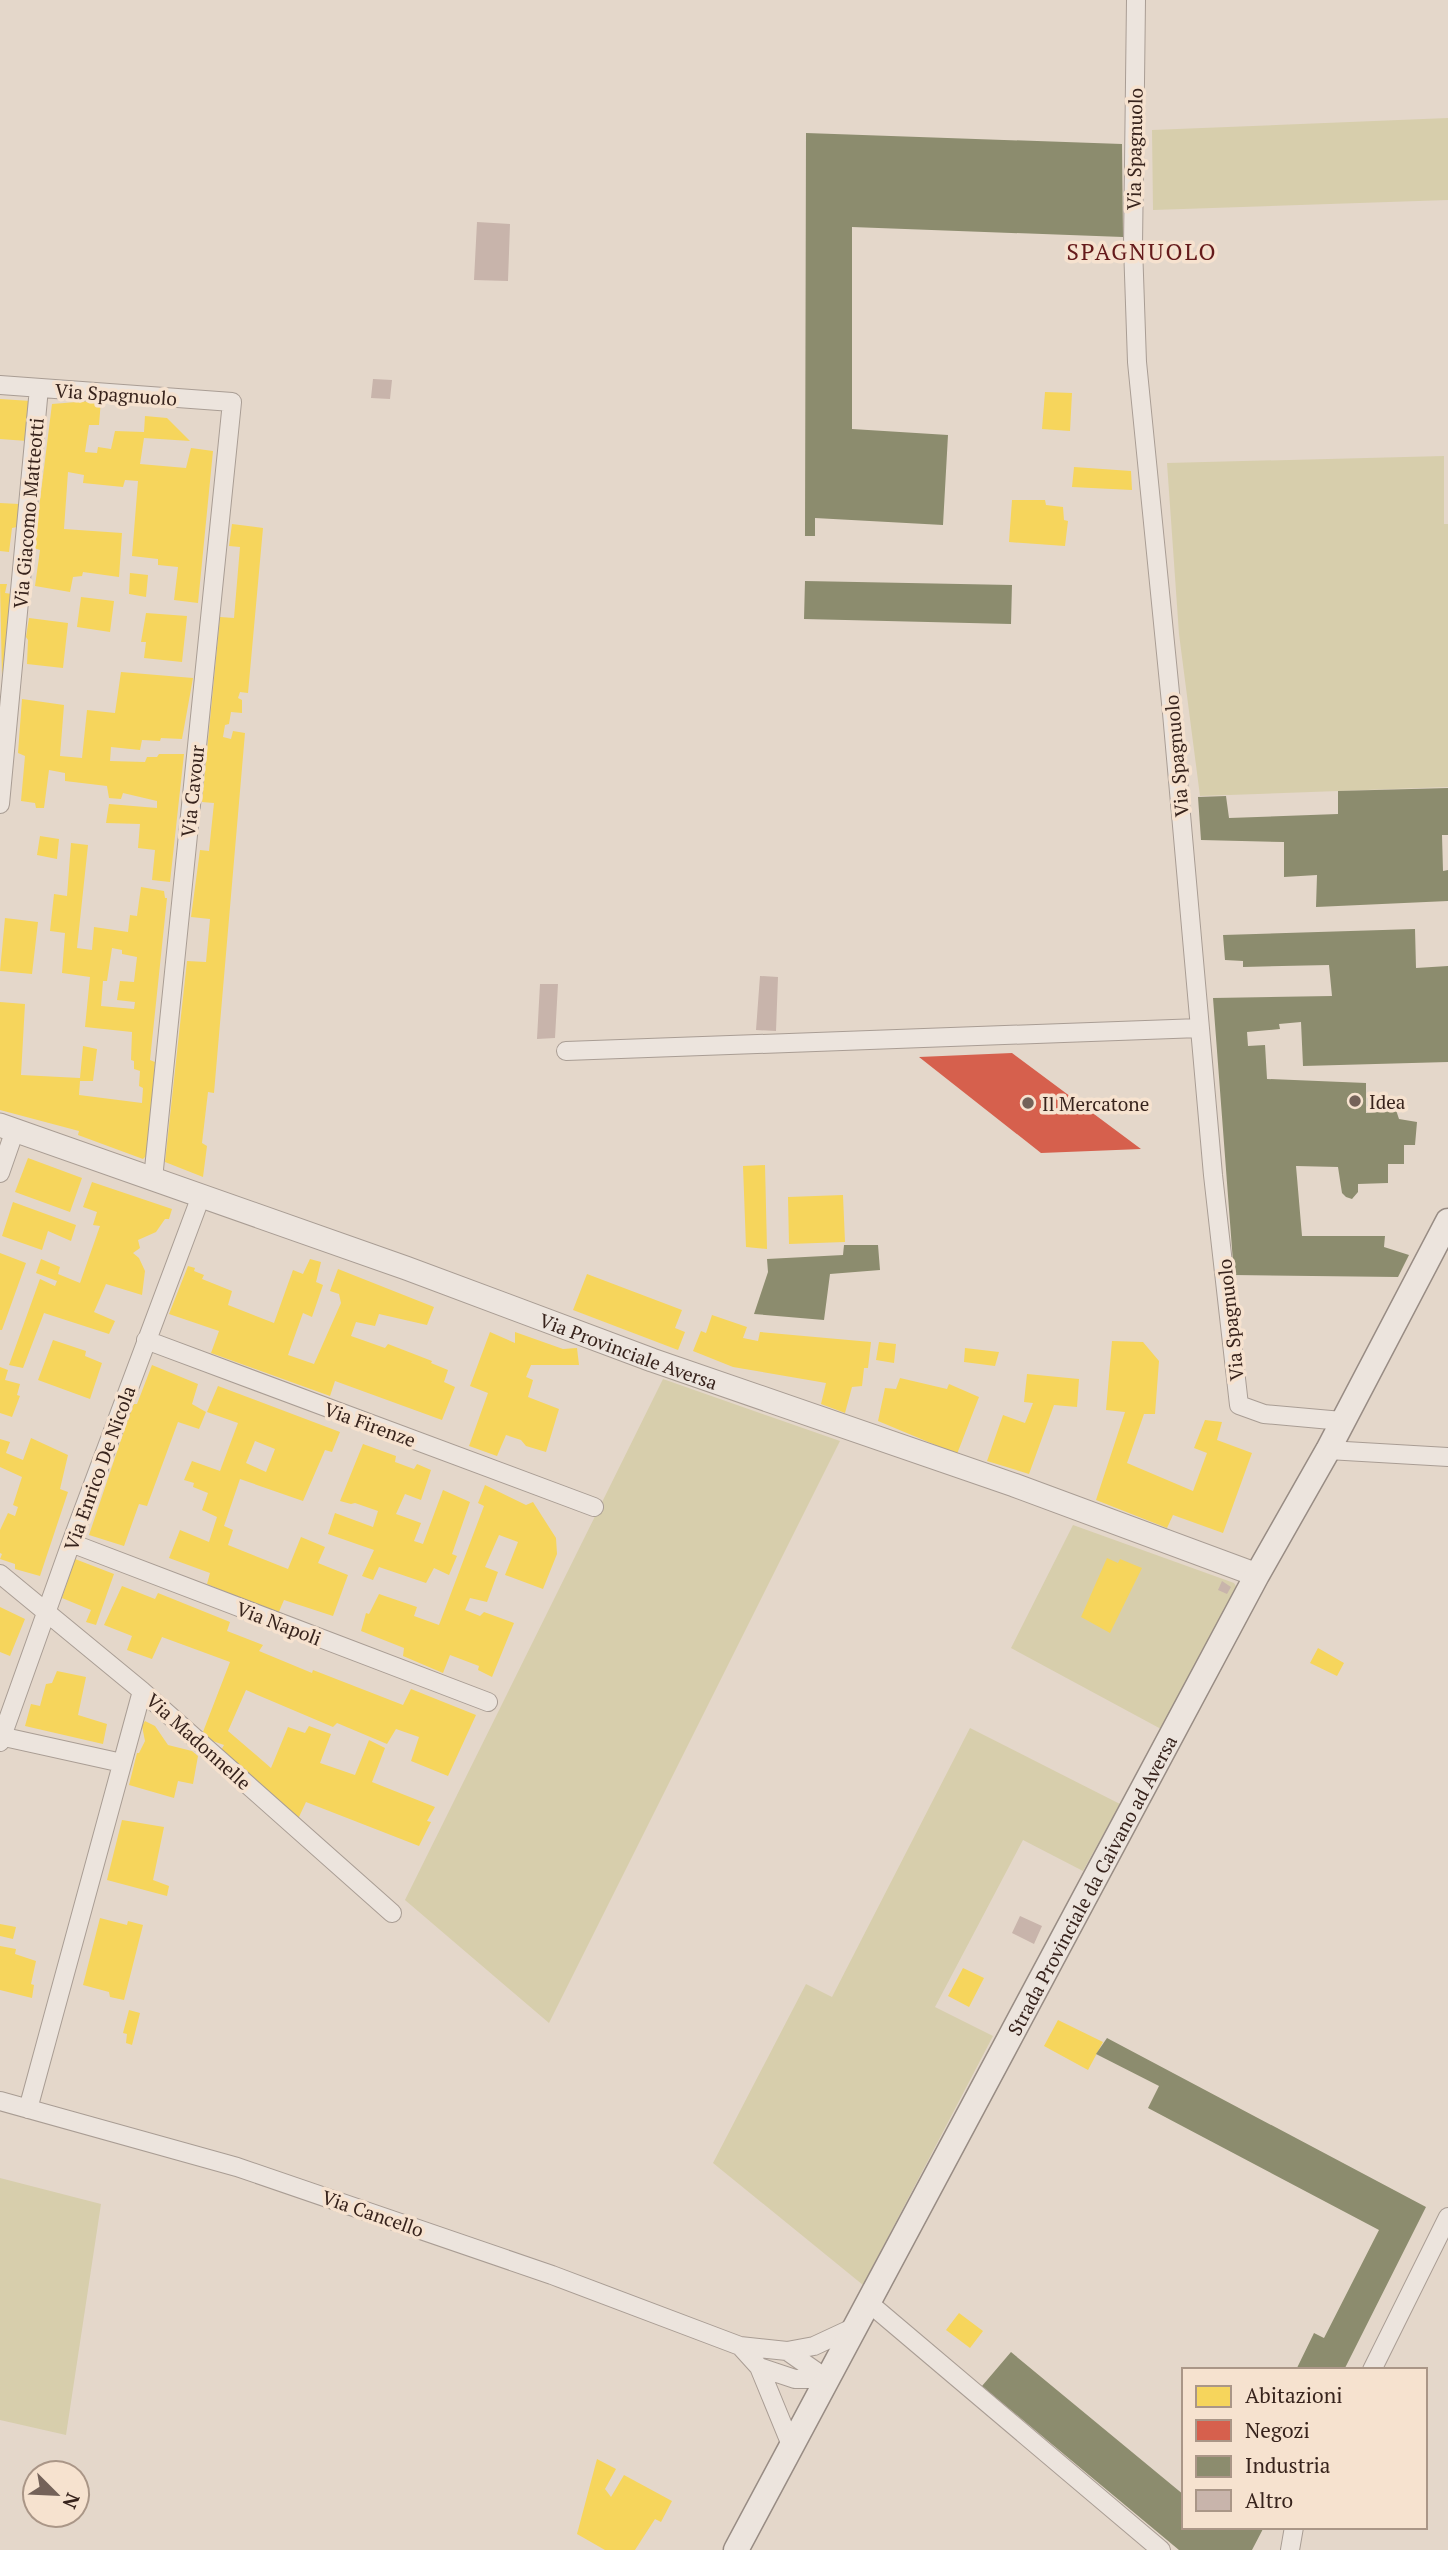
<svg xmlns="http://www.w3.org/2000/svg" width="1448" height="2550" viewBox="0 0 1448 2550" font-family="'PT Serif',serif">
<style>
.green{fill:#d7ceac}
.homes{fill:#f6d55c;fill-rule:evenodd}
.shops{fill:#d6604d}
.industry{fill:#8c8c6e}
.building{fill:#c8b4ab}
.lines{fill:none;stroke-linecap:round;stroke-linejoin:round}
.minor-casing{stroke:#a99d94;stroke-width:20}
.tertiary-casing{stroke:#a99d94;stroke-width:25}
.secondary-casing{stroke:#988c84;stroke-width:27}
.minor{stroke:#ece4dd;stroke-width:18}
.tertiary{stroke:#ece4dd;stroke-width:23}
.secondary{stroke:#ece4dd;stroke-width:24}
.poi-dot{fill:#746259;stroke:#f6e2cf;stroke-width:2.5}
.labels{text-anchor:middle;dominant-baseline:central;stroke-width:7;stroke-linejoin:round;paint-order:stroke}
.street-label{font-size:19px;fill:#37231c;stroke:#f6e2cf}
.poi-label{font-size:19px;fill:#37231c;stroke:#f6e2cf;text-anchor:start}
.quarter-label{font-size:23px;letter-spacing:2px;fill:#651a1b;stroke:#f6e2cf}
</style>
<rect width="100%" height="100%" fill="#e4d7ca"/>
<path class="green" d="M1448 118V200L1153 210 1152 130Z
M1444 456V524H1448V787L1200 796 1179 634 1167 463Z
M663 1379 840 1441 549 2023 405 1900Z
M1073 1525 1234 1583 1237 1588 1161 1729 1011 1648Z
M970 1728 1120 1804 1083 1871 1023 1840 935 2007 993 2036 863 2285 713 2163 806 1984 832 1997Z
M0 2178 101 2204 66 2435 0 2420Z"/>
<path class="homes" d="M1045 392 1072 393 1070 431 1042 429Z
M0 399 31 401 27 441 0 439Z
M101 400 99 425H89L85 452 97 453 98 447 111 449 115 431 144 432 145 416 167 418 190 441 144 438 140 464 186 468 191 448 213 451 198 603 174 600 178 567 158 565V559L132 556 138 481 125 480 123 487 83 483 84 475 68 472 64 529 122 533 119 577 83 572 82 576 73 577 70 592 35 586 40 550 34 548 52 404Z
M1074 467 1131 471 1132 490 1072 487Z
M1012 500H1045L1046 505 1063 507 1064 520 1068 521 1065 546 1009 542Z
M0 503 19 504 17 527 12 528 9 552 0 551Z
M232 524 263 528 248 693 240 692 238 698 242 700V713L231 712 229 724 225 725 223 737 231 739 233 731 245 733 214 1093 208 1092 202 1143 207 1146 203 1177 165 1162 187 961 206 962 210 919 191 917 200 850 209 851 214 803 202 802 220 617 234 618 240 547 229 546Z
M130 573 148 575 146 597 129 594Z
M0 584H7L5 593 12 594 2 677Z
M81 597 114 601 110 632 77 627Z
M146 613 187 616 182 662 144 658 146 642H141Z
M29 618 68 623 63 668 27 664 28 640 26 637Z
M121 672 193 678 182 739 161 738 160 741 142 740 140 750 111 747 110 761 145 762 147 757H157L159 754H184L170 882 152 880 155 850 138 848 140 824 106 823 109 804 157 808V801L123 793 121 799 109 798 107 786 65 781V773L49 770 44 808H36L35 803 21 801 25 756 18 753 22 699 64 705 60 756 82 758 87 710 115 713Z
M40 836 59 839 57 859 37 855Z
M71 843 88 845 77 948 92 950 94 927 128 932 130 915 137 916 141 887 164 891 165 898H167L150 1060 155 1062 147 1155 143 1159 78 1135 79 1131 0 1110V1002L25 1004 21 1075 80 1078 83 1046 97 1049 93 1081H80L79 1095 142 1103 143 1088 139 1086 140 1071 134 1069V1061L131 1060 132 1032 85 1027 90 977 62 973 65 933 50 931 54 894 67 896ZM112 948 122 950V954L137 957 134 982 120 981 117 1000 135 1002 134 1009 101 1006 103 981H107Z
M5 918 38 922 32 974 0 971Z
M28 1158 82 1178 70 1212 15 1192Z
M765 1165 767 1249 746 1247 743 1166Z
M92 1182 172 1209 169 1219H165L156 1232 138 1240 140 1248 133 1253 139 1258 145 1271 142 1295 106 1284 94 1312 115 1321 109 1334 44 1313 23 1368 9 1365 40 1279 55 1286 57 1281 36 1273 41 1259 60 1267 58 1274 80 1283 100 1226 93 1225 97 1212 83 1207Z
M843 1195 845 1242 789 1244 788 1197Z
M13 1202 76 1225 71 1241 48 1231 42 1250 2 1236Z
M0 1253 26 1263 2 1330H0Z
M310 1259 321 1262 316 1282 323 1285 312 1317 303 1313 288 1355 314 1364 341 1303 339 1294 330 1291 338 1269 434 1307 427 1325 379 1314 375 1326 356 1322 351 1336 385 1348 388 1344 432 1361 431 1363 448 1370 444 1382 455 1387 442 1420 335 1381 330 1396 211 1353 219 1331 169 1314 188 1266 195 1268 194 1271 204 1275 202 1279 232 1291 228 1305 274 1323 293 1270 303 1274Z
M587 1274 682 1310 675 1328 685 1332 678 1350 573 1310Z
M712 1315 747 1327 743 1338 758 1341 760 1332 871 1342 868 1368H864L862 1386 852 1387 845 1413 821 1404 826 1383 733 1367 693 1351 701 1331 706 1333Z
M490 1332 515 1343V1332L563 1349 577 1348 579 1365H531L526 1377 533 1380 528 1397 559 1409 546 1452 526 1446 521 1440 506 1435 497 1456 469 1446 488 1393 470 1386Z
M53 1340 86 1351 85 1356 102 1363 90 1399 38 1380Z
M1112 1341 1143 1342 1159 1361 1155 1414H1144L1127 1463 1193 1491 1207 1453 1194 1448 1205 1420 1222 1422 1217 1440 1252 1453 1223 1533 1173 1515 1167 1528 1096 1500 1125 1412 1106 1410Z
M879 1342 896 1344 894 1363 876 1360Z
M965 1348 999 1352 995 1366 964 1362Z
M152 1365 198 1384 192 1404 206 1412 199 1429 178 1422 147 1506 139 1504 124 1546 89 1535 133 1404H137Z
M0 1367 8 1370 5 1380 20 1384 17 1395 20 1396 12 1417 0 1413Z
M1027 1374 1079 1379 1077 1407 1054 1405 1029 1474 987 1461 1003 1415 1025 1423 1033 1403 1024 1402Z
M900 1378 947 1389 949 1384 979 1397 957 1454 878 1421 885 1388 896 1389Z
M218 1386 340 1432 332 1452 325 1450 303 1501 240 1479 224 1526 233 1530 228 1545 288 1569 301 1537 325 1547 318 1563 348 1575 333 1616 284 1600 278 1614 207 1584 210 1573 169 1558 180 1530 209 1542 217 1517 202 1510 208 1493 193 1487 194 1483 184 1480 192 1461 220 1471 238 1423 207 1412ZM255 1441 275 1449 266 1472 246 1463Z
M31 1438 68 1455 60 1489 68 1492 40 1576 15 1569V1564L0 1559 2 1554 0 1553V1530L8 1513 15 1516 18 1507 13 1505 22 1477 0 1467V1439L10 1442 6 1453 23 1460Z
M363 1444 396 1456 395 1462 414 1469 417 1464 431 1470 421 1500 405 1494 396 1514 421 1523 414 1541 423 1544 443 1490 470 1502 452 1554 457 1556 449 1575 434 1568 426 1583 379 1567 373 1580 362 1576 374 1550 328 1534 335 1513 373 1527 378 1511 355 1503 351 1504 340 1501Z
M485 1485 526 1505 533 1502 556 1538 557 1554 543 1589 505 1575 518 1542 499 1535 485 1567 498 1572 487 1602 470 1598 465 1610 480 1616 484 1612 514 1623 492 1677 478 1670 479 1666 450 1655 443 1673 403 1656 404 1648 361 1631 366 1613 369 1614 379 1594 417 1607 414 1616 439 1625 484 1506 478 1503Z
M1107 1558 1118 1563 1120 1559 1142 1568 1110 1633 1081 1617Z
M75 1559 114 1574 96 1625 86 1622 91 1610 62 1598Z
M122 1586 155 1599 158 1593 230 1622 227 1631 263 1645 259 1651 312 1673 313 1670 403 1705 411 1689 476 1715 448 1776 411 1761 419 1737 396 1729 387 1744 337 1723 333 1727 246 1690 228 1731 271 1768 288 1727 305 1733 309 1726 331 1734 320 1763 355 1775 369 1740 385 1748 372 1782 435 1807 427 1821 431 1822 419 1846 306 1802 298 1819 220 1752 224 1745 201 1737 230 1662 162 1637 152 1659 127 1650 132 1636 104 1625Z
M0 1607 25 1619 10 1656 0 1652Z
M1318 1648 1344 1663 1337 1676 1310 1663Z
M57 1671 86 1677 78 1715 107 1724 103 1744 25 1726 31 1704 40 1706 46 1684 52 1683Z
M145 1721 155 1726 168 1745 192 1751 198 1756 193 1784 178 1781 174 1798 129 1785 137 1753H139L145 1741 142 1726Z
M122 1820 164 1827 153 1880 169 1886 167 1896 107 1880Z
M100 1918 127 1925 128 1921 143 1925 124 2000 110 1997 109 1992 83 1985Z
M0 1924 16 1927 13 1939 0 1936Z
M0 1946 16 1949 15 1954 36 1961 31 1984 34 1985 32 1998 0 1990Z
M963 1968 984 1978 969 2007 948 1996Z
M129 2010 140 2013 132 2045 126 2043 127 2034 123 2033Z
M1058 2020 1103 2042 1088 2070 1044 2046Z
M959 2313 983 2331 970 2348 946 2330Z
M597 2459 616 2469 605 2489 611 2497 624 2475 672 2501 661 2522 655 2519 635 2550H605L577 2534Z"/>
<path class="shops" d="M1012 1053 1016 1056 1141 1149 1041 1153 919 1057Z"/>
<path class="industry" d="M806 133 1122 144 1123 237 852 227V429L948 435 943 525 815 518V536H805Z
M805 581 1012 585 1011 624 804 619Z
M1448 788V835H1442L1443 871 1448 870V901L1316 907 1317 875 1284 877V842L1201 840 1198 797 1226 796 1229 818 1338 814V791Z
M1415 929 1416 968 1448 966V1062L1303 1066 1301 1022 1279 1024 1280 1029 1247 1032 1248 1046 1265 1045 1267 1079 1366 1083V1113L1396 1110 1399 1119 1417 1122 1415 1145H1404V1164H1388V1183L1358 1184V1192L1352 1199 1346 1197 1342 1193 1338 1167 1296 1166 1302 1236H1385L1384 1247 1409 1255 1398 1277 1234 1275 1213 998 1332 996 1329 965 1243 967V961L1225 960 1223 935Z
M844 1245H878L880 1270 830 1274 824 1320 754 1314 768 1272 767 1259 843 1255Z
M1107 2038 1426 2207 1344 2370H1296L1314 2333 1324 2338 1379 2230 1148 2108 1159 2086 1096 2054Z
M1011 2352 1184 2495V2527H1264L1252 2550H1179L982 2386Z"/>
<path class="building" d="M477 222 510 224 508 281 474 280Z
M373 379 392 380 390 399 371 398Z
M760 976 778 977 776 1031 756 1030Z
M540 984H558L555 1038 537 1039Z
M1222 1581 1231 1587 1227 1594 1218 1590Z
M1020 1916 1042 1926 1034 1944 1012 1933Z"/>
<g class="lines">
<defs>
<path id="minor" d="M1136 0 1133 246 1137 362 1172 713 1213 1175 1239 1405 1264 1414 1342 1421
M0 385 232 402 153 1179
M0 804 39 388
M566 1051 1200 1028
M0 1173 15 1130
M146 1340 594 1507
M1328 1450 1448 1457
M71 1543 488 1702
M0 1574 142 1691 392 1913
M0 1736 122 1763
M0 1742 71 1543 201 1196
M0 2101 237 2167 552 2275 740 2346
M28 2109 142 1691
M869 2303 1161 2550
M787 2351 814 2346 857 2326
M759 2367 795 2379H827L787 2351 740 2346 759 2367 791 2445
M1372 2370 1448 2217
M1290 2550 1294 2527"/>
<g id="tertiary">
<path id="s1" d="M0 1125 406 1268 652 1360 1014 1485 1257 1575"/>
</g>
<g id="secondary">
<path id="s2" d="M736 2550 1257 1575 1328 1450 1448 1221"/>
</g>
</defs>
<use href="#minor" class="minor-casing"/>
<use href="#tertiary" class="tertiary-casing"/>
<use href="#secondary" class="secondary-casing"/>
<use href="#minor" class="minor"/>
<use href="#tertiary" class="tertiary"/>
<use href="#secondary" class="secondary"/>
</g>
<g class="poi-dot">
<circle cx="1355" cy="1101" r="7"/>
<circle cx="1028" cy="1103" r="7"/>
</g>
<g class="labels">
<g class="street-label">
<text transform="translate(1134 149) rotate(-89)">Via Spagnuolo</text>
<text transform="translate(116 394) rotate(4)">Via Spagnuolo</text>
<text transform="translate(28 513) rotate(-85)">Via Giacomo Matteotti</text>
<text transform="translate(1176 756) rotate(-95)">Via Spagnuolo</text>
<text transform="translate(192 791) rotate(-84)">Via Cavour</text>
<text transform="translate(1230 1320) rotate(-96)">Via Spagnuolo</text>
<text stroke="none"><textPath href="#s1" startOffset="668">Via Provinciale Aversa</textPath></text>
<text transform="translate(370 1424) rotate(20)">Via Firenze</text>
<text transform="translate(99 1468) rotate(-70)">Via Enrico De Nicola</text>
<text transform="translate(279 1623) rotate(21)">Via Napoli</text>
<text transform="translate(199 1741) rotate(42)">Via Madonnelle</text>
<text stroke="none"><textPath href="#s2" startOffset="754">Strada Provinciale da Caivano ad Aversa</textPath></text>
<text transform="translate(373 2213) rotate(19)">Via Cancello</text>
</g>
<g class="poi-label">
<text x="1369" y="1101">Idea</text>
<text x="1042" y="1103">Il Mercatone</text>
</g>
<g class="quarter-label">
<text x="1142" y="251">SPAGNUOLO</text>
</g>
</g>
<rect x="1182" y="2368" width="245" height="161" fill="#f6e2cf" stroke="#aa9687" stroke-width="2"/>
<rect x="1196" y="2386" width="35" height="21" fill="#f6d55c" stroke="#aa9687" stroke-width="2"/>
<text x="1245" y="2403" font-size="21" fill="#37231c">Abitazioni</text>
<rect x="1196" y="2420" width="35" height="21" fill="#d6604d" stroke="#aa9687" stroke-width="2"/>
<text x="1245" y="2438" font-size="21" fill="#37231c">Negozi</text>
<rect x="1196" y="2456" width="35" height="21" fill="#8c8c6e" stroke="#aa9687" stroke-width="2"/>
<text x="1245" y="2473" font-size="21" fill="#37231c">Industria</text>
<rect x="1196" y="2490" width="35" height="21" fill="#c8b4ab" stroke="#aa9687" stroke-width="2"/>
<text x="1245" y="2508" font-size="21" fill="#37231c">Altro</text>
<g transform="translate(56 2494) rotate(114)"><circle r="33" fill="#f6e2cf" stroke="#aa9687" stroke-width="2"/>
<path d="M0-5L12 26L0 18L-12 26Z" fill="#746259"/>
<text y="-10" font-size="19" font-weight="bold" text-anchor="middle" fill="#37231c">N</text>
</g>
</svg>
